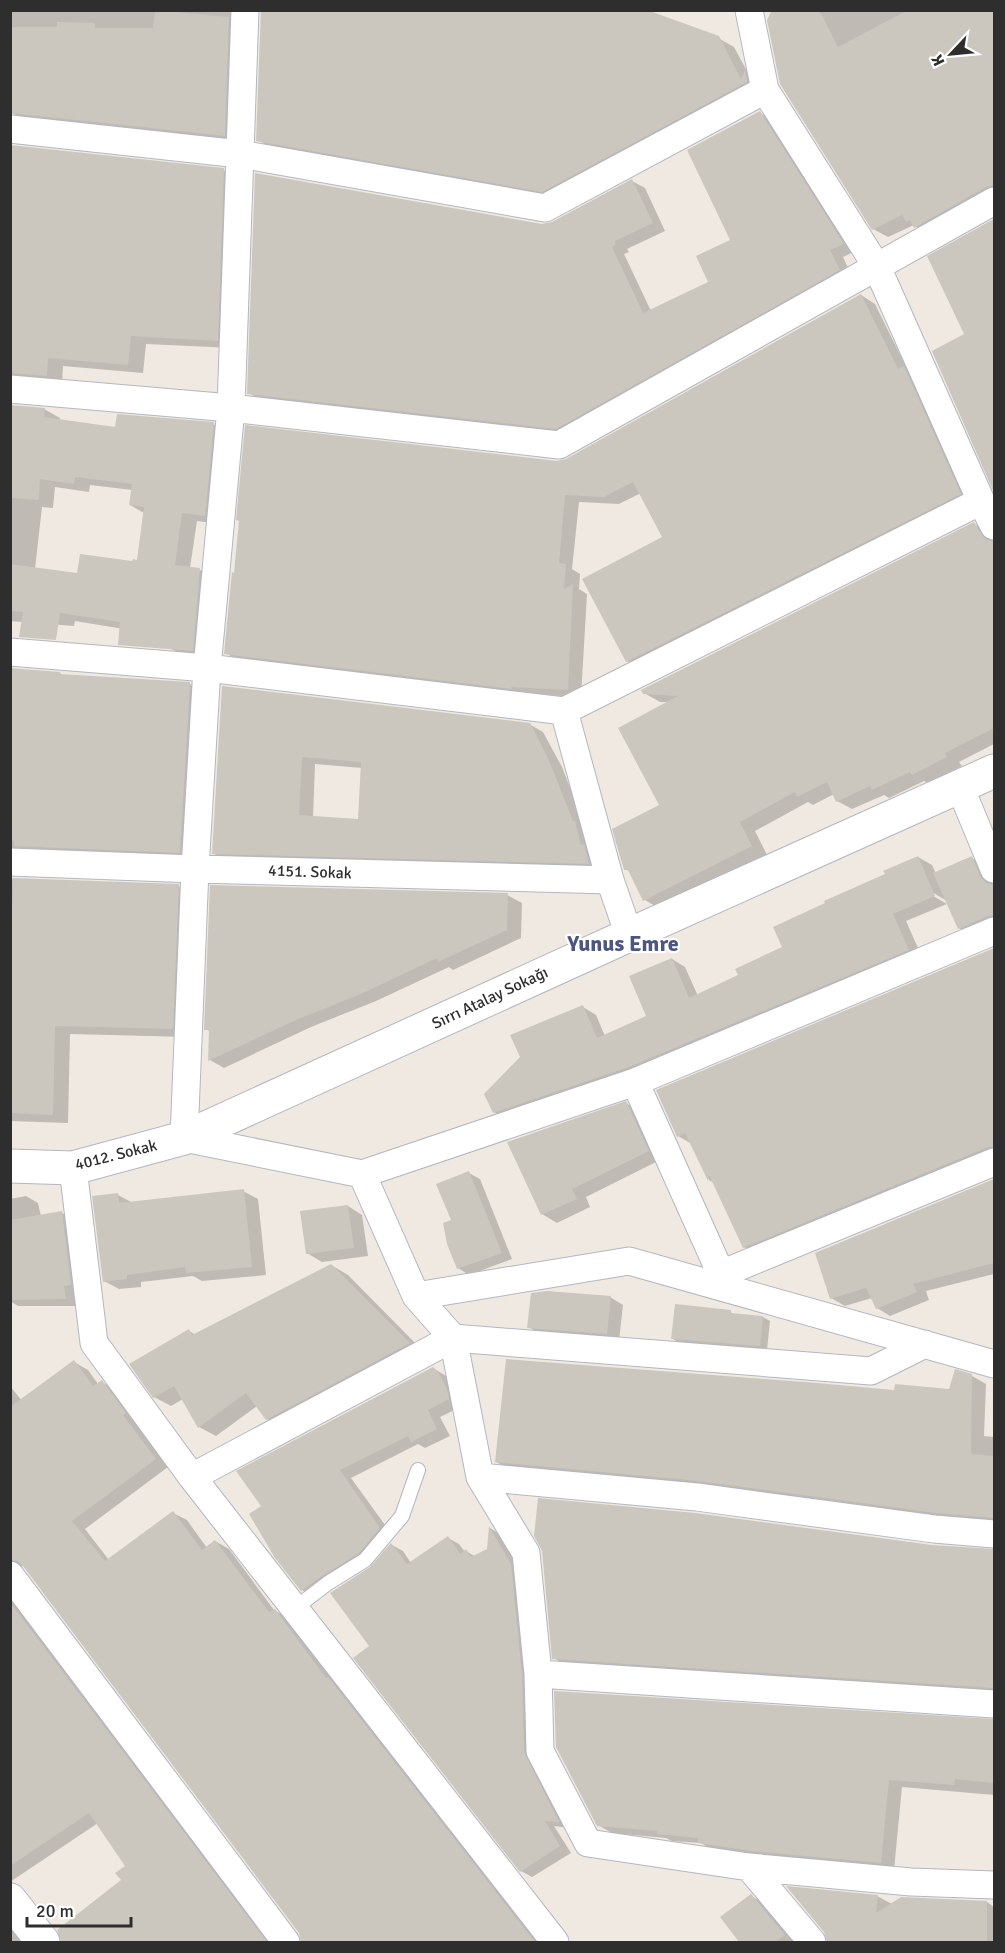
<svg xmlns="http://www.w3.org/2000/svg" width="1005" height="1953" viewBox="0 0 1005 1953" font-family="Signika,sans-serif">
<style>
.shadow{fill:#0003;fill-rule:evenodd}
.building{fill:#cbc7bf;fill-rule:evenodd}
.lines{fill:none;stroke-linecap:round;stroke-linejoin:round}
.service-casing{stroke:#b4b7c1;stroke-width:16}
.minor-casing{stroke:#b4b7c1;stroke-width:29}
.tertiary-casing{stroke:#b4b7c1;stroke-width:35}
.secondary-casing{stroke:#b4b7c1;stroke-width:35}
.service{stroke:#fff;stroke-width:14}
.minor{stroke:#fff;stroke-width:27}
.tertiary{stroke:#fff;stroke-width:33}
.secondary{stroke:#fff;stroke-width:33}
.labels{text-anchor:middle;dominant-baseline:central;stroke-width:4.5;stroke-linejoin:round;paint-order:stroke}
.street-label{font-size:16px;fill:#2e2e2e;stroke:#fff}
.district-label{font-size:22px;font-weight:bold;fill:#4d5680;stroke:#fff}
</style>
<rect width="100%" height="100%" fill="#efe9e1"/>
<path class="shadow" d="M10 10H247L240 144 27 121 12 113V104H10Z
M773 10H994V200L930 236 914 225 888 237 873 229Z
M718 38 734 47 748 73 760 80 558 199 273 149 258 140Z
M759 113 773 120 856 251 843 257 852 277 570 435 262 401 249 393 542 225 553 223 632 181 645 188 665 231 627 249 629 252 624 254 651 311 710 282 732 240Z
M10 154 223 170 239 178 233 348 146 344 143 373 63 366 62 384 10 394Z
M994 220V489L934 352 966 335 929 257Z
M861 295 875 304 907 369 918 376 974 502 641 669 627 661 664 538 641 493 619 504 579 502 572 569 580 574 579 589 587 594 581 697 524 694 240 662 226 653 557 462 567 460Z
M10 404 11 406 44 409 60 418 59 421 116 428 213 424 229 433 220 524 197 521 190 568 200 570 215 578 208 659 187 657 136 631 75 621 74 626 10 621ZM90 485 132 490 130 505 144 513 138 561 79 575 35 569 42 507 53 508 55 487 89 492Z
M974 524 990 533 994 540V744L959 762 962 766 928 783 924 781 889 798 884 795 852 809 837 801 834 794 813 805 808 802 755 831 767 855 660 909 645 900 631 872 625 869 661 806 669 702H660L644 693Z
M10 669 60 673 64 676 190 684 205 693 195 861 10 866Z
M223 687 529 724 543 732 562 767 602 871 227 861 213 853ZM315 764 362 768 359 821 313 817Z
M918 857 932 865 936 874 972 858 985 866 994 886V927L972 936 959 928 947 901 930 891 928 893 947 904 906 921 922 957 508 1120 494 1112 583 1007 596 1015 605 1036 648 1017 672 959 685 967 698 996 740 976 784 948 887 875Z
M10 876 11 879 178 886 193 894 188 1037 70 1034 68 1123 10 1121Z
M507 895 522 903 521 938 453 970 449 967 376 1001 311 1027 224 1068 210 1060 211 1032 206 1029Z
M994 949V1158L758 1255 744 1247 714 1183 709 1180 692 1144 678 1136 658 1091Z
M626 1103 641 1112 662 1159 586 1197 590 1207 557 1223 542 1214Z
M469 1173 480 1179 512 1259 469 1275 458 1268 453 1221Z
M994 1180V1274L926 1291 929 1300 890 1316 877 1308 872 1298 845 1306 831 1298 816 1253Z
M243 1191 258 1199 266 1275 202 1281 193 1276 141 1282V1287L119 1289 104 1281 118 1195 133 1203Z
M26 1196 38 1203 41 1216 62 1213 74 1220 77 1306H18L10 1301V1199Z
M348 1206 362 1215 368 1256 322 1262 307 1253Z
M331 1265 348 1275 425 1353 283 1428 267 1419 257 1406 216 1436 199 1427 183 1399 171 1406 154 1397 189 1331 196 1335Z
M610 1297 623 1305 619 1341 541 1335 529 1327Z
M730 1312 736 1315 763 1317 770 1321 767 1350 680 1343 673 1339Z
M74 1362 88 1370 98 1384 102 1382 115 1390 138 1421 136 1423 140 1429 168 1467 85 1529 109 1560 173 1513 187 1520 207 1548 215 1541 229 1549 274 1610 288 1618 542 1942H303L300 1932 26 1567 22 1566 14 1570 10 1574V1386L22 1401Z
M433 1368 446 1376 452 1382 461 1407 440 1417 450 1436 425 1448 418 1444 351 1478 393 1536 315 1597 302 1590 251 1515Z
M972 1376 986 1384 984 1436 994 1437V1524L510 1469 496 1462 895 1392 950 1391Z
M490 1528 500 1534 522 1572 533 1682 569 1828 554 1826 571 1853 532 1877 521 1871 372 1646 371 1569 392 1545 403 1551 411 1563 448 1538 459 1544 465 1552 466 1551 476 1557 488 1550Z
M932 1546 994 1551V1694L567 1666 554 1658Z
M10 1593 273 1942H63V1939L123 1881 127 1867 98 1823 10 1882Z
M993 1721H994V1795L902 1787 894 1870 713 1850 701 1843 672 1841 666 1838 612 1833 598 1825Z
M751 1896 765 1904 797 1942H741L722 1918Z
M877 1896 892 1904 987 1902 994 1907V1942H829V1938Z
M10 1923 26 1942H10Z"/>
<path class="building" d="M155 10 229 17 225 136 11 113V27H57V22L95 23V28H153Z
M261 10H647L719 36 741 79 745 70 747 82 542 192 256 141Z
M772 10H819L838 47 908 10H994V185L986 187 914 228 910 220 906 222 902 215 872 230 780 84 767 20Z
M760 111 844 244 830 250 840 270 556 429 247 394 255 173 542 224 552 222 632 179 653 223 615 241 616 245 612 247 643 313 708 282 696 256 730 240 687 150Z
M10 145 224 168 218 341 131 336 128 365 48 358 47 376 10 373Z
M994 219V493L932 351 964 334 927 256Z
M861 294 898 369 904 366 961 494 626 662 582 579 662 537 633 482 604 497 565 495 559 563 566 564 564 589 573 584 568 690 511 687 512 689 224 654 232 572 234 573 239 521 236 520 245 425 557 461 566 459Z
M10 405 45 408 44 417 115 427 117 414 214 422 205 516 182 513 175 565 200 568 193 651 118 645 120 622 60 613 56 640 19 637 23 612 10 611V564L77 573 80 554 132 561 133 559 137 560 144 507 129 505 132 484 75 477 74 484 40 479 39 500 10 498Z
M974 522 985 539 994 542V728L945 753 947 757 912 775 910 772 872 790 870 786 836 802 827 782 797 797 795 792 740 822 752 846 643 901 628 870H624L612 829 659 805 618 728 678 696 643 694 641 690Z
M10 668 60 672V674L190 682 180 853 14 846V841H10Z
M222 686 530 723 548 758 573 821H575L581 845 584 844 589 864 212 854ZM302 757 361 762 358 819 299 815Z
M918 856 935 896 893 914 909 950 629 1067 493 1113 484 1094 520 1057 510 1035 583 1005 597 1038 646 1016 629 976 672 958 689 998 738 975 735 969 782 947 773 927 825 903 824 901 885 874 883 871Z
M972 856 980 876 985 882 993 885 994 888V915L988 916 958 929 933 873Z
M13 878 179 884 173 1029 55 1026 53 1115 10 1113V969Z
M210 885 508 893 507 930 438 962 437 958 361 994 296 1020 208 1061 209 1030H204Z
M994 948V1147H988L743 1248 709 1175 708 1181 685 1133 677 1137 656 1090Z
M626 1101 649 1151 572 1189 577 1199 541 1215 507 1142Z
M469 1171 502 1253 457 1269 447 1244 443 1223 451 1220 436 1184Z
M994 1179V1263L913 1284 917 1292 876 1309 866 1288 830 1299 815 1253Z
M244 1189 252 1267 186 1273 185 1267 127 1275V1279L103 1282 92 1196 118 1193 119 1203Z
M348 1205 354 1248 306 1254 300 1211Z
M62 1211 71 1285 64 1286 66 1299 10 1300V1220Z
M331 1264 410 1343 266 1420 246 1393 198 1428 174 1386 153 1398 129 1364 189 1329 192 1335Z
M547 1291 611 1296 607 1334 527 1328 531 1293Z
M675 1304 731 1310V1313L763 1316 760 1346 671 1339Z
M506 1359 817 1383 894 1390 895 1384 949 1389 955 1369 972 1374 971 1454 994 1456V1518L936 1513 698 1481 495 1462Z
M74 1360 93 1386 102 1380 126 1413 123 1415 156 1459 72 1521 105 1561 173 1511 202 1550 215 1540 269 1612 275 1609 326 1678 328 1677 535 1942H301L299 1933 23 1566 17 1561 10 1560V1407Z
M433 1367 439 1373 447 1389 449 1399 428 1410 437 1429 411 1442 408 1436 340 1470 380 1528 359 1553 319 1578 301 1591 275 1558 249 1514 261 1506 236 1471Z
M538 1498 695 1513 932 1545 994 1549V1688L552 1659 542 1551 534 1536Z
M489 1526 511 1564 522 1675 524 1752 559 1822 545 1821 560 1846 520 1872 353 1658 369 1646 330 1593 370 1567 391 1543 407 1564 448 1536 460 1554 466 1549 471 1557 487 1549Z
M10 1602 267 1942H61L57 1930 121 1880 115 1873 125 1866 89 1813 10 1866Z
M554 1691 994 1719V1783L955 1779 954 1785 889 1780 881 1863 751 1851 698 1843V1838L657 1834V1831L597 1826 556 1747Z
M786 1886 878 1895 876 1913 901 1897 987 1901V1942H827L824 1932Z
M751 1894 785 1935 775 1942H739L720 1917Z"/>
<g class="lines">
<defs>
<path id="service" d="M294 1609 328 1583 365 1560 402 1516 418 1470"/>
<path id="minor" d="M245 10 231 408 207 668 195 869 184 1138 362 1174
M749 10 765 90 877 267 981 501 994 526
M10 129 240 154 545 208 765 90
M10 389 231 408 559 445 994 201
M10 652 207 668 564 711 981 501
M564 711 610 880 629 935
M960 787 994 869
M10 862 195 869 610 880
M635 1082 994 931
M994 1162 721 1274 635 1082 362 1174 416 1296 453 1338 480 1477 526 1553 538 1674 994 1704
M73 1168 94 1343 192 1477 555 1942
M416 1296 629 1261 994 1364
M192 1477 453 1338 871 1371 925 1344
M480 1477 697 1497 934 1529 994 1534
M10 1575 286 1942
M538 1674 540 1751 588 1843 749 1867 911 1882 994 1885
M749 1867 812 1942"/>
<path id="tertiary" d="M10 1900 43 1942"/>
<path id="secondary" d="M10 1166 73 1168 184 1138 629 935 994 771"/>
</defs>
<use href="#service" class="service-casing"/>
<use href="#minor" class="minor-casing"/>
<use href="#tertiary" class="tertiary-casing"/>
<use href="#secondary" class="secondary-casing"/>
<use href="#service" class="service"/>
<use href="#minor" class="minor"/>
<use href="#tertiary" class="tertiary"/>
<use href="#secondary" class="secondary"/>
</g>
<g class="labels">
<g class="street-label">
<text transform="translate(310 872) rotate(2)">4151. Sokak</text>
<text transform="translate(490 998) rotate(-25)">Sırrı Atalay Sokağı</text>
<text transform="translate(116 1155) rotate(-14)">4012. Sokak</text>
</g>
<g class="district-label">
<text x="623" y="943">Yunus Emre</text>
</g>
</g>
<rect width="1005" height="1953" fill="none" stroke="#2e2e2e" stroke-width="24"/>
<g transform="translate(951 54) rotate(244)" stroke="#ffffff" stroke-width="4.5" paint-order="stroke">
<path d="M0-4.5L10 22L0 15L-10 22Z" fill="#2e2e2e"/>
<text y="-9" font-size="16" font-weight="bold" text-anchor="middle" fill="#2e2e2e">K</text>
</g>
<path d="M27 1917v9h104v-9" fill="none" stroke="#2e2e2e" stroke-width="3"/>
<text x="36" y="1917" font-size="18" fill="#2e2e2e" stroke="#ffffff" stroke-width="4.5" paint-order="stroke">20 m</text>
</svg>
